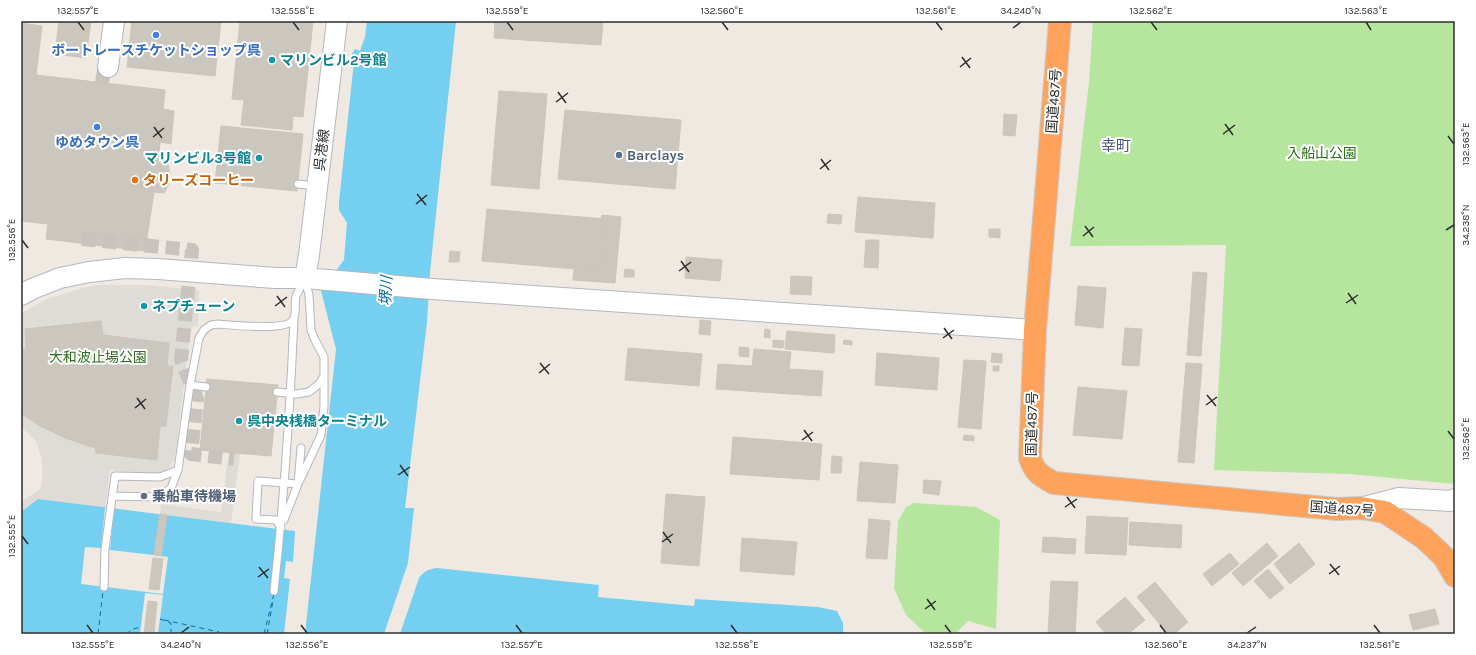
<svg xmlns="http://www.w3.org/2000/svg" width="1476" height="655" viewBox="0 0 1476 655" font-family="Karla,'Noto Sans JP',sans-serif">
<style>
.green{fill:#b6e59e}
.plaza{fill:#dfdcd8}
.water{fill:#75cff0}
.pier{fill:#efe9e1}
.lines{fill:none;stroke-linecap:round;stroke-linejoin:round}
.ferry{stroke:#0d6fa3;stroke-width:1;stroke-dasharray:5 4;stroke-linecap:butt}
.building{fill:#cbc7bf;stroke:#cbc5ba}
.street-tunnel{stroke:#c8c4bd;stroke-width:14;stroke-dasharray:14 7;stroke-linecap:butt}
.lane-casing{stroke:#b4b7c1;stroke-width:9}
.secondary-casing{stroke:#b4b7c1;stroke-width:22}
.highway-casing{stroke:#c9c9c9;stroke-width:24}
.lane{stroke:#fff;stroke-width:7}
.secondary{stroke:#fff;stroke-width:20}
.highway{stroke:#ffa35c;stroke-width:22}
.ticks{fill:none;stroke:#2e2e2e;stroke-width:1.5}
.shop-dot{fill:#3f7fe0;stroke:#fff;stroke-width:1.5}
.culture-dot{fill:#0f9aa8;stroke:#fff;stroke-width:1.5}
.service-dot{fill:#5c6f8a;stroke:#fff;stroke-width:1.5}
.food-dot{fill:#e8710a;stroke:#fff;stroke-width:1.5}
.labels{text-anchor:middle;dominant-baseline:central;stroke-width:4;stroke-linejoin:round;paint-order:stroke}
.shop-label{font-size:14px;font-weight:bold;fill:#366cbe;stroke:#fff}
.culture-label{font-size:14px;font-weight:bold;fill:#0d838f;stroke:#fff;text-anchor:start}
.street-label{font-size:14px;fill:#2e2e2e;stroke:#fff}
.park-label{font-size:14px;fill:#2c6e1b;stroke:#fff}
.service-label{font-size:14px;font-weight:bold;fill:#4e5e75;stroke:#fff;text-anchor:start}
.food-label{font-size:14px;font-weight:bold;fill:#c56008;stroke:#fff;text-anchor:start}
.neighbourhood-label{font-size:15px;fill:#4d5680;stroke:#fff}
.water-label{font-size:15px;font-style:italic;fill:#0d6fa3;stroke:#fff}
.neatline{fill:none;stroke:#2e2e2e;stroke-width:1.5}
.ticks-label{font-size:10px;text-anchor:middle;fill:#2e2e2e}
</style>
<rect width="100%" height="100%" fill="#efe9e1"/>
<path class="green" d="M1093 21H1455V484L1349 474 1214 470 1226 245 1070 246 1089 82Z
M914 503 976 507 1000 520 996 629 968 621 955 634H926L906 615 894 588 898 521 906 507Z"/>
<path class="plaza" d="M97 285H146L199 290 198 326 191 327 175 458 170 467 163 473 152 475 110 470 105 508 38 499 21 512V502L40 489 42 480V459L36 441 21 427V413L38 425 65 438 95 448 96 453 157 460 160 426H166L173 367 167 366 169 343 103 335 100 321 25 329 26 349H21V313L47 299 79 289Z
M229 451 240 453 231 523 160 514 161 504 221 512Z"/>
<path class="water" d="M367 21H456L430 272 427 322 405 508H414L408 563 384 634H305L336 349 321 291 344 260 347 223 339 210V202L354 61 352 54 355 49 360 51 365 37Z
M38 499 295 531 293 562 286 561 284 578 290 579 284 634H21V512Z
M437 568 599 585 598 597 694 606 695 599 818 607 837 611 843 623V634H400L419 578C424 571 429 569 437 568Z"/>
<path class="pier" d="M105 508 114 509 110 550 154 555 160 514 167 515 161 556 168 557 163 594 81 584 85 547 101 548Z
M145 593 163 595 158 634H140Z"/>
<g class="lines">
<path class="ferry" d="M98 634 103 591
M126 634 133 629 141 627
M171 634V623L160 619 219 632 220 634
M264 634 274 594
M267 634 273 601"/>
</g>
<path class="building" d="M59 21H91L86 58 55 54Z
M132 21H221L215 76 127 67Z
M240 21H313L303 117 293 116 292 130 241 125 244 100 232 99Z
M495 21H603L601 45 494 38Z
M21 23 42 26 36 75 165 90 163 109 174 111 171 144 160 142 158 162 168 164 170 173 169 184 164 193 154 192 145 251 46 239 48 224 21 221Z
M499 91 547 94 539 189 491 185Z
M565 110 681 120 675 189 558 179Z
M1004 114 1017 115 1015 136 1003 135Z
M221 126 303 134 297 191 215 183Z
M858 197 935 203 933 238 855 232Z
M487 209 605 219 600 271 482 261Z
M828 214 842 215 841 224 827 223Z
M602 215 621 217 615 283 573 280 574 269 600 271 605 219 601 218Z
M989 229H1000V238L989 237Z
M866 240H879L878 268 864 267Z
M450 251 460 252 459 262H449Z
M686 257 722 260 720 281 685 278Z
M625 269 634 270V277H624Z
M1193 272 1207 273 1201 356 1187 355Z
M791 276 812 277 811 295 790 294Z
M1078 286 1106 288 1103 328 1075 325Z
M700 320 711 321 710 335 699 334Z
M101 321 103 335 169 343 167 366H173L166 426H160L157 460 96 453 95 448 65 438 38 425 21 413V349H26L25 329Z
M1125 328 1142 329 1139 366 1122 365Z
M765 329 770 330V338L764 337Z
M787 331 835 335 834 353 785 349Z
M773 340 784 341 783 348 773 347Z
M844 340 852 341V345L843 344Z
M739 347 749 348V357L739 356Z
M628 348 702 354 699 386 625 380Z
M754 349 791 352 789 369 823 371 821 396 716 389 718 364 752 366Z
M877 353 939 358 937 390 875 385Z
M992 353 1002 354V363L991 362Z
M964 360 986 361 981 429 958 427Z
M1186 363 1202 364 1194 463 1178 462Z
M993 366H999V371H993Z
M207 379 278 385 271 456 200 450Z
M1078 387 1127 391 1122 439 1073 435Z
M964 435 974 436V441L963 440Z
M733 437 822 444 819 480 730 474Z
M832 456 842 457 841 473H831Z
M860 462 898 465 895 503 857 501Z
M924 480 941 481 939 495 923 493Z
M666 494 705 497 699 566 661 563Z
M160 514 167 515 161 556 154 555Z
M1087 516 1128 518 1126 555 1085 553Z
M869 519 890 521 887 559 866 558Z
M1130 522 1182 525 1181 548 1129 545Z
M1043 537 1076 539 1075 554 1042 552Z
M742 538 797 542 794 575 740 571Z
M1267 543 1278 556 1243 586 1232 573Z
M1299 543 1315 564 1290 584 1274 564Z
M1230 553 1239 564 1212 586 1203 574Z
M153 558 163 559 159 590 149 589Z
M1268 569 1284 588 1270 599 1254 581Z
M1051 581 1078 582 1075 634H1048Z
M1155 582 1188 622 1174 634H1168L1137 597Z
M1125 597 1145 620 1128 634H1106L1096 622Z
M148 601 157 602 154 634H144Z
M1435 609 1439 624 1413 630 1409 615Z"/>
<g class="lines">
<path class="street-tunnel" d="M102 83 106 57
M82 239 192 250 181 360 197 399 191 454 234 459"/>
<defs>
<path id="lane" d="M298 184 315 186
M190 385 206 387
M277 392 296 394 309 392 319 384 324 376V357L315 340 311 330 309 295 305 279
M112 496 157 497 171 488 178 470 190 385 199 338 204 330 211 325 218 324C231 325 287 331 293 320 297 314 294 304 296 296 298 291 302 285 305 280
M284 520 298 484 301 448
M281 528 276 520 256 519 258 481 298 484 321 435 324 406V376
M104 587 105 549 115 476 160 477 178 470
M274 591C284 500 290 410 294 319"/>
<path id="secondary" d="M108 67 114 21
M305 278 309 255 337 21
M21 295 32 289 60 278 89 272 125 268 158 269 275 278H305L432 289 1035 330
M1361 508 1399 498 1451 501 1455 499"/>
<path id="highway" d="M1060 21 1035 330 1030 458C1035 473 1041 476 1054 483L1337 509 1361 508 1385 512 1424 538 1444 557 1455 576"/>
</defs>
<use href="#lane" class="lane-casing"/>
<use href="#secondary" class="secondary-casing"/>
<use href="#highway" class="highway-casing"/>
<use href="#lane" class="lane"/>
<use href="#secondary" class="secondary"/>
<use href="#highway" class="highway"/>
</g>
<path class="ticks" d="M78 22 84 30M293 22 299 30M507 22 513 30M722 22 728 30M936 22 942 30M1151 22 1157 30M1366 22 1371 30M1013 28 1021 22M962 57 970 68M960 67 971 58M558 92 566 103M556 102 568 93M1225 124 1233 135M154 127 162 138M1223 134 1235 125M1448 136 1454 144M153 137 164 128M821 159 829 170M820 169 831 160M417 194 426 205M416 204 427 195M1085 226 1093 237M1446 230 1454 225M1083 236 1094 227M22 240 28 248M681 261 689 272M679 271 691 262M1348 293 1356 304M277 296 285 307M1346 303 1358 295M275 306 287 297M944 328 952 339M943 338 954 330M540 363 549 374M539 373 550 364M1207 395 1216 406M137 398 145 409M1206 405 1217 397M135 408 146 399M804 430 812 441M1448 431 1454 439M802 440 813 432M400 465 408 476M398 475 410 467M1067 497 1075 508M1065 507 1077 499M663 532 671 543M22 536 28 544M662 542 673 534M1330 564 1339 575M259 567 268 578M1329 574 1340 566M258 577 269 569M927 599 935 610M925 609 936 601M87 625 93 633M301 625 307 633M516 625 522 633M731 625 737 633M945 625 951 633M1160 625 1166 633M1374 625 1380 633M181 633 189 627M1247 633 1256 627"/>
<g class="shop-dot">
<circle cx="156" cy="35" r="4"/>
<circle cx="97" cy="127" r="4"/>
</g>
<g class="culture-dot">
<circle cx="272" cy="60" r="4"/>
<circle cx="259" cy="158" r="4"/>
<circle cx="144" cy="306" r="4"/>
<circle cx="239" cy="421" r="4"/>
</g>
<g class="service-dot">
<circle cx="619" cy="155" r="4"/>
<circle cx="144" cy="496" r="4"/>
</g>
<circle class="food-dot" cx="135" cy="180" r="4"/>
<g class="labels">
<g class="shop-label">
<text x="156" y="50">ボートレースチケットショップ呉</text>
<text x="97" y="142">ゆめタウン呉</text>
</g>
<g class="culture-label">
<text x="280" y="60">マリンビル2号館</text>
<text x="251" y="158" text-anchor="end">マリンビル3号館</text>
<text x="152" y="306">ネプチューン</text>
<text x="247" y="421">呉中央桟橋ターミナル</text>
</g>
<g class="street-label">
<text transform="translate(1054 101) rotate(-86)">国道487号</text>
<text transform="translate(322 150) rotate(-83)">呉港線</text>
<text transform="translate(1032 424) rotate(-89)">国道487号</text>
<text transform="translate(1342 509) rotate(4)">国道487号</text>
</g>
<g class="park-label">
<text x="1322" y="153">入船山公園</text>
<text x="98" y="357">大和波止場公園</text>
</g>
<g class="service-label">
<text x="627" y="155">Barclays</text>
<text x="152" y="496">乗船車待機場</text>
</g>
<g class="food-label">
<text x="143" y="180">タリーズコーヒー</text>
</g>
<g class="neighbourhood-label">
<text x="1116" y="146">幸町</text>
</g>
<g class="water-label">
<text transform="translate(386 291) rotate(-87)">堺川</text>
</g>
</g>
<rect width="1476" height="655" fill="none" stroke="#ffffff" stroke-width="44"/>
<rect x="22" y="22" width="1432" height="611" class="neatline"/>
<g class="ticks-label">
<text x="78" y="14">132.557°E</text>
<text x="293" y="14">132.558°E</text>
<text x="507" y="14">132.559°E</text>
<text x="722" y="14">132.560°E</text>
<text x="936" y="14">132.561°E</text>
<text x="1021" y="14">34.240°N</text>
<text x="1151" y="14">132.562°E</text>
<text x="1366" y="14">132.563°E</text>
<text transform="translate(1465 144) rotate(-90)" y="4">132.563°E</text>
<text transform="translate(1465 225) rotate(-90)" y="4">34.238°N</text>
<text transform="translate(11 240) rotate(-90)" y="4">132.556°E</text>
<text transform="translate(1465 439) rotate(-90)" y="4">132.562°E</text>
<text transform="translate(11 536) rotate(-90)" y="4">132.555°E</text>
<text x="93" y="648">132.555°E</text>
<text x="181" y="648">34.240°N</text>
<text x="307" y="648">132.556°E</text>
<text x="522" y="648">132.557°E</text>
<text x="737" y="648">132.558°E</text>
<text x="951" y="648">132.559°E</text>
<text x="1166" y="648">132.560°E</text>
<text x="1247" y="648">34.237°N</text>
<text x="1380" y="648">132.561°E</text>
</g>
</svg>
